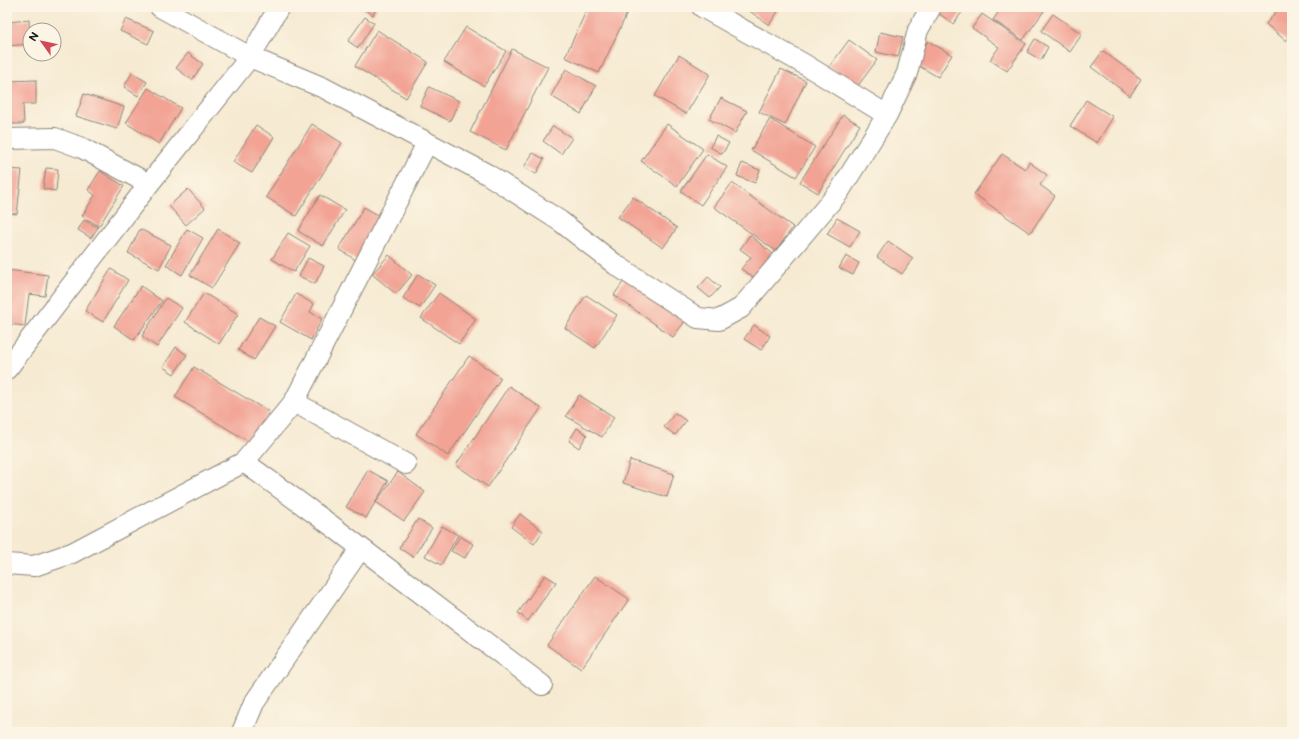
<svg xmlns="http://www.w3.org/2000/svg" width="1299" height="739" viewBox="0 0 1299 739" font-family="'Balsamiq Sans',sans-serif">
<style>
.building{fill:#f2a394}
.lines{fill:none;stroke-linecap:round;stroke-linejoin:round}
.street-casing{stroke:#898377;stroke-width:22}
.street{stroke:#fff;stroke-width:20}
</style>
<rect width="100%" height="100%" fill="#fcf5e5"/>
<filter id="ink" filterUnits="userSpaceOnUse"><feTurbulence type="fractalNoise" baseFrequency=".025" numOctaves="2"/><feDisplacementMap in="SourceGraphic" scale="8" xChannelSelector="R" yChannelSelector="G"/><feConvolveMatrix kernelMatrix="1 2 1 2 8 2 1 2 1" color-interpolation-filters="sRGB"/></filter>
<filter id="wash" filterUnits="userSpaceOnUse"><feTurbulence type="fractalNoise" baseFrequency=".012" numOctaves="4" result="noise"/><feDisplacementMap in="SourceGraphic" scale="16" xChannelSelector="R" yChannelSelector="G"/><feGaussianBlur stdDeviation="0.9" result="paint"/><feColorMatrix in="noise" values="0 0 0 0 0 0 0 0 0 0 0 0 0 0 0 0 0 1.4 0 .05"/><feComposite in="paint" operator="in"/></filter>
<g filter="url(#wash)">
<rect width="100%" height="100%" fill="#f6ead2"/>
<g id="blocks">
<path class="building" d="M360 7H377L373 15Z
M588 7H630L599 73 565 57Z
M744 7H781L769 25Z
M941 7H966L953 24 937 12Z
M1002 7H1044L1046 8 1023 40 993 20Z
M1280 7H1292V34L1286 41 1266 24Z
M982 14 1026 44 1007 71 990 60 999 47 972 28Z
M1053 14 1082 34 1070 52 1041 31Z
M365 17 374 23 358 48 348 41Z
M126 19 154 31 148 44 120 31Z
M29 20 30 44 7 46V22Z
M466 27 506 51 484 86 444 62Z
M377 30 428 62 406 98 355 66Z
M880 32 903 37 898 57 876 52Z
M1035 39 1048 47 1041 60 1027 52Z
M849 40 877 60 857 87 829 67Z
M928 41 952 55 938 77 914 63Z
M512 49 548 67 506 150 470 132Z
M1103 51 1141 79 1130 96 1091 67Z
M188 53 203 64 192 80 176 68Z
M679 55 710 74 686 114 655 96Z
M566 69 596 86 581 114 551 96Z
M781 69 806 81 785 125 759 112Z
M132 73 147 82 138 96 124 87Z
M36 80V104H23L24 124H7V81Z
M429 87 459 101 450 121 420 106Z
M148 88 181 108 159 144 126 123Z
M84 94 124 107 117 129 76 116Z
M721 98 747 111 735 133 709 119Z
M1086 100 1113 117 1097 143 1070 126Z
M843 115 860 125 818 193 800 182Z
M770 119 815 147 796 177 751 150Z
M312 124 342 143 296 216 266 197Z
M667 124 703 149 677 186 641 161Z
M256 125 274 137 252 173 233 162Z
M553 126 572 138 561 154 543 141Z
M716 136 729 143 722 154 710 147Z
M533 153 544 159 536 174 524 167Z
M707 154 727 167 701 205 681 191Z
M1002 154 1025 169 1029 162 1047 175 1040 185 1055 196 1030 233 974 194Z
M742 163 760 170 755 183 737 176Z
M46 168 58 169 56 191 43 189Z
M7 169 22 170 17 214 7 213Z
M100 171 124 186 99 226 82 216 95 195 88 190Z
M732 183 793 227 776 251 714 207Z
M188 189 205 208 186 225 169 206Z
M320 195 345 210 323 246 298 231Z
M633 197 677 228 663 248 618 217Z
M364 207 383 218 357 261 339 249Z
M837 218 860 231 850 247 827 234Z
M84 220 98 227 91 238 78 230Z
M140 229 171 245 159 269 128 253Z
M187 229 203 238 182 275 166 265Z
M218 229 240 243 212 288 190 275Z
M288 233 310 246 294 272 272 259Z
M750 235 773 254 754 278 741 269 751 257 740 249Z
M888 241 913 258 902 274 877 257Z
M389 255 412 275 396 294 372 274Z
M846 256 859 263 853 275 839 268Z
M308 258 324 266 315 284 299 276Z
M111 269 128 280 103 322 85 311Z
M7 270 48 275 45 296 29 294 25 326 7 324Z
M418 274 435 285 420 308 403 298Z
M708 277 720 287 710 298 698 288Z
M626 278 686 320 673 337 614 295Z
M141 286 162 301 134 340 114 326Z
M204 293 238 314 219 344 185 322Z
M439 293 476 319 459 344 421 318Z
M296 294 314 304 310 312 322 319 311 340 280 322Z
M586 295 617 315 595 348 565 328Z
M166 298 182 308 157 347 142 336Z
M259 317 275 326 254 360 238 350Z
M754 325 770 336 761 350 744 339Z
M176 347 187 355 174 374 163 367Z
M469 356 501 378 448 456 416 434Z
M194 367 269 412 251 443 175 397Z
M509 386 541 408 488 487 456 465Z
M579 395 614 417 602 437 566 416Z
M675 413 686 421 675 435 664 427Z
M577 428 587 435 579 448 569 441Z
M630 460 674 474 667 497 623 483Z
M368 470 388 481 366 518 346 507Z
M398 472 425 492 404 521 376 502Z
M520 514 543 531 534 544 511 527Z
M418 519 432 528 413 557 399 548Z
M442 526 458 535 441 565 425 556Z
M460 536 473 544 465 558 451 551Z
M545 575 556 582 528 621 518 613Z
M595 576 629 599 581 669 547 645Z"/>
</g>
</g>
<g filter="url(#ink)">
<use href="#blocks" fill-opacity="0" stroke="#898377" stroke-width="1"/>
<g class="lines">
<defs>
<path id="street" d="M160 7 250 57 324 88 487 174 560 221 616 265 698 318 719 320 741 308 839 192 887 115 907 73 918 30 931 7
M702 7 804 64 887 115
M7 139 55 138 82 148 149 184
M7 369 149 184 250 57 279 7
M294 402 406 464
M244 462 332 526 542 685
M7 564 34 566 72 553 244 462 294 402 427 143
M242 732 254 703 361 548"/>
</defs>
<use href="#street" class="street-casing"/>
<use href="#street" class="street"/>
</g>
</g>
<rect width="1299" height="739" fill="none" stroke="#fcf5e5" stroke-width="24"/>
<g transform="translate(42 42) rotate(303)"><circle r="19" fill="#fcf5e5" stroke="#a29e95"/>
<path d="M0-3L7 15L0 10L-7 15Z" fill="#d1495b"/>
<text y="-6" font-size="11" font-weight="bold" text-anchor="middle" fill="#1c1c1c">N</text>
</g>
</svg>
